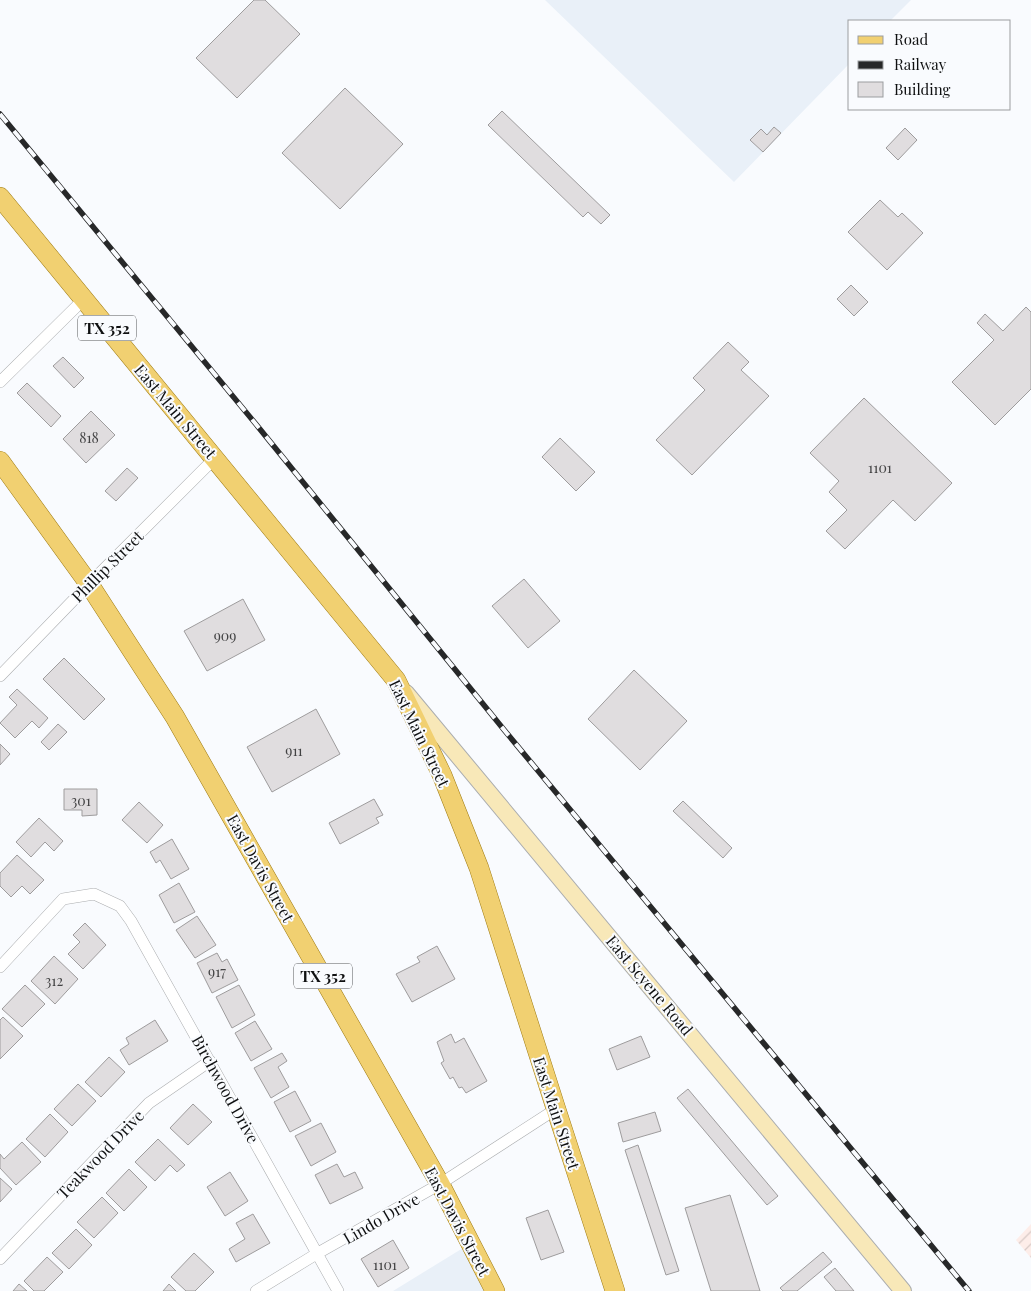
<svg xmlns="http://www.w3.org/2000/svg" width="1031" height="1291" viewBox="0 0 1031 1291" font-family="'Playfair Display',serif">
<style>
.built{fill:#e9f0f8}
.industrial{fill:url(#industrial-furrows)}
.building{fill:#e0dddf;stroke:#9e9c9d}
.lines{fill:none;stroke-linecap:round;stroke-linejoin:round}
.street-casing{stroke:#abadaf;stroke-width:12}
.secondary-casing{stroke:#abadaf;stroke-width:18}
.primary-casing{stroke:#9c7912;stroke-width:20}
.street{stroke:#fff;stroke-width:11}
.secondary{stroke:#f8e8b8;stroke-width:16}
.primary{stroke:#f1d071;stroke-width:19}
.rail-casing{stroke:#272829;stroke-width:5.5}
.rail{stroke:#f9fbfe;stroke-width:4;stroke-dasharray:11;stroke-linecap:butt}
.labels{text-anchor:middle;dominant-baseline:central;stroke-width:4;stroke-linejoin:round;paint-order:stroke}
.number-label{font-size:14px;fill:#434344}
.shield{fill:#f9fbfe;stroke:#555658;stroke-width:1}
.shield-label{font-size:15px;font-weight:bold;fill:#0f1011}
.street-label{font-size:16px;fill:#0f1011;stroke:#f9fbfe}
</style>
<defs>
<pattern id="industrial-furrows" width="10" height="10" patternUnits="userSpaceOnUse" patternTransform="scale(1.25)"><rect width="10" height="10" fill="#fdede9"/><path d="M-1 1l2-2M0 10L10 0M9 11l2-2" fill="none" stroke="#d8cac7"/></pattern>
</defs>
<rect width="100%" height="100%" fill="#f9fbfe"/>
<path class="built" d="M545 0H911L890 21H850V63L734 182Z
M463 1248 488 1291H393Z"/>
<path class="industrial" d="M1031 1224V1258L1016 1240Z"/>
<path class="building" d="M254 0H265L300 34 237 98 196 58Z
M345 88 403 144 340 209 282 153Z
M502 111 610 215 601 224 588 212 583 217 488 125Z
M774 127 781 133 763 152 750 140 761 129 767 135Z
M905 128 917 140 898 160 886 148Z
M880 200 898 217 902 213 923 233 887 270 848 232Z
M851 285 868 302 854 316 837 299Z
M1026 307 1031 312V389L995 425 952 382 994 340 977 323 985 314 1003 331Z
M728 342 749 362 741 370 769 396 692 475 656 440 705 390 693 378Z
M63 357 84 378 74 388 53 366Z
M27 383 61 416 51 427 17 393Z
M864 398 952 483 915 521 893 500 845 549 826 531 847 510 829 492 839 481 810 453Z
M91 411 115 435 86 463 63 439Z
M560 438 595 472 576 491 542 457Z
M127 468 138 478 116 501 105 491Z
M524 579 560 621 528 648 492 606Z
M243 599 265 640 207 671 184 631Z
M64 658 105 699 84 720 43 679Z
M634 670 687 721 640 770 588 719Z
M17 689 48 718 39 728 32 721 15 738 0 723 17 705 9 697Z
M316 709 340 754 272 792 247 747Z
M58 724 67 732 49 750 41 742Z
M0 744 10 754 0 765Z
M64 789H97V815L82 816V810H64Z
M374 799 383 815 376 818 379 823 340 844 329 823Z
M683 801 732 848 723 858 673 811Z
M139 802 163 825 147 843 122 820Z
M39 818 63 841 54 851 45 842 31 857 16 842Z
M172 839 189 869 171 879 160 860 156 863 150 852Z
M17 855 44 880 30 894 22 886 11 897 0 886V873Z
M179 883 195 912 174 923 159 895Z
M197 916 216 945 195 958 176 930Z
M85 923 106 945 83 969 68 954 80 942 73 935Z
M437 946 455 979 412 1002 396 974 420 962 417 957Z
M217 953 222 962 227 959 238 980 212 993 197 963Z
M54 956 78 979 55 1004 31 981Z
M25 985 45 1004 22 1027 2 1009Z
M239 985 255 1015 232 1028 216 997Z
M3 1017 23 1036 0 1059V1020Z
M155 1020 168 1041 129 1065 120 1050 129 1044 126 1038Z
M255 1021 272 1049 251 1061 235 1033Z
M451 1034 455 1043 464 1038 487 1081 466 1093 462 1087 459 1088 453 1077 450 1079 441 1063 444 1061 437 1042Z
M641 1036 650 1057 617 1070 609 1049Z
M282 1053 287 1061 278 1067 289 1087 271 1098 254 1068Z
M109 1057 125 1072 101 1097 85 1082Z
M78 1084 96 1101 72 1126 54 1109Z
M688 1089 778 1196 767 1205 677 1098Z
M295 1091 311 1121 290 1132 274 1102Z
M193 1104 212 1122 188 1145 170 1128Z
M655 1112 661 1131 623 1142 618 1123Z
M50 1114 68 1132 45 1157 26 1139Z
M321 1123 336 1152 311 1166 295 1136Z
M158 1139 185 1165 177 1172 170 1165 155 1181 135 1162Z
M22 1142 41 1162 16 1185 0 1168V1154L4 1159Z
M638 1145 679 1271 666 1275 625 1150Z
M337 1164 344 1177 355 1172 363 1188 330 1204 315 1175Z
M129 1169 147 1187 124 1211 106 1193Z
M230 1172 248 1201 225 1216 207 1187Z
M0 1178 12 1189 0 1202Z
M730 1195 760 1291H711L685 1208Z
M102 1197 118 1213 94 1238 77 1222Z
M548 1210 564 1252 541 1260 526 1218Z
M253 1214 270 1243 236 1262 229 1249 245 1239 236 1223Z
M76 1229 92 1245 69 1269 52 1253Z
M393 1240 409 1268 378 1287 361 1259Z
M823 1252 832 1262 797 1291H783L780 1288Z
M194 1253 214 1272 195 1291H186L171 1277Z
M47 1257 63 1272 44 1291H34L24 1281Z
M835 1268 854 1291H836L824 1277Z
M19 1284 27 1291H13Z
M169 1284 176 1291H163Z"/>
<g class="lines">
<defs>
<path id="street" d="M0 382 83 300
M0 676 89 584 215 458
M0 967 63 899 94 894 120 906 131 921 338 1291
M0 1259 149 1103 210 1061
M256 1291 318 1253 440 1184 556 1109"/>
<path id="secondary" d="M406 693 903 1291"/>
<path id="primary" d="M0 197 396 680 442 775 479 868 556 1109 615 1291
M0 461 89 584 175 717 440 1184 495 1291"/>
</defs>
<use href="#street" class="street-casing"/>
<use href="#secondary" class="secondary-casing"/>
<use href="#primary" class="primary-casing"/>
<use href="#street" class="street"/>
<use href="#secondary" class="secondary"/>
<use href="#primary" class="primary"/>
<defs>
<path id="rail" d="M0 114 255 423 505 731 969 1291"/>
</defs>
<use href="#rail" class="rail-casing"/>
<use href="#rail" class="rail"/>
</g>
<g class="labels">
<g class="number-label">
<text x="89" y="437">818</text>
<text x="880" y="467">1101</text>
<text x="225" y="635">909</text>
<text x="294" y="750">911</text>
<text x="81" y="800">301</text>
<text x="217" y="971">917</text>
<text x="54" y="980">312</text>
<text x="385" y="1264">1101</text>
</g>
<g class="shield">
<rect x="78" y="315.5" width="58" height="25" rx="4"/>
<rect x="294" y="963.5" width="58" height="25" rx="4"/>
</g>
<g class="shield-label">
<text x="107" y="328">TX 352</text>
<text x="323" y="976">TX 352</text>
</g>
<g class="street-label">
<text transform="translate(176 411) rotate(50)">East Main Street</text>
<text transform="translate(107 566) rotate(-45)">Phillip Street</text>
<text transform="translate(420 733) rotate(64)">East Main Street</text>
<text transform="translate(261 868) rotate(61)">East Davis Street</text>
<text transform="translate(650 985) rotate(50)">East Scyene Road</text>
<text transform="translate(226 1089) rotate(61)">Birchwood Drive</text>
<text transform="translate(557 1113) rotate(72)">East Main Street</text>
<text transform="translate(100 1154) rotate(-46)">Teakwood Drive</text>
<text transform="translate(381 1218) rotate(-30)">Lindo Drive</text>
<text transform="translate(458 1221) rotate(62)">East Davis Street</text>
</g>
</g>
<rect x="848" y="20" width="162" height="90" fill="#f9fbfe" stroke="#9b9d9f"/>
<rect x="858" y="36" width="25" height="8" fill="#f1d071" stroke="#9b9d9f"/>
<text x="894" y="45" font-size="15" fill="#0f1011">Road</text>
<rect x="858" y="61" width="25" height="8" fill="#272829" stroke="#9b9d9f"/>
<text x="894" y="70" font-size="15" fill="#0f1011">Railway</text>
<rect x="858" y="82" width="25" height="15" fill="#e0dddf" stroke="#9b9d9f"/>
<text x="894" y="95" font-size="15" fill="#0f1011">Building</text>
</svg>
